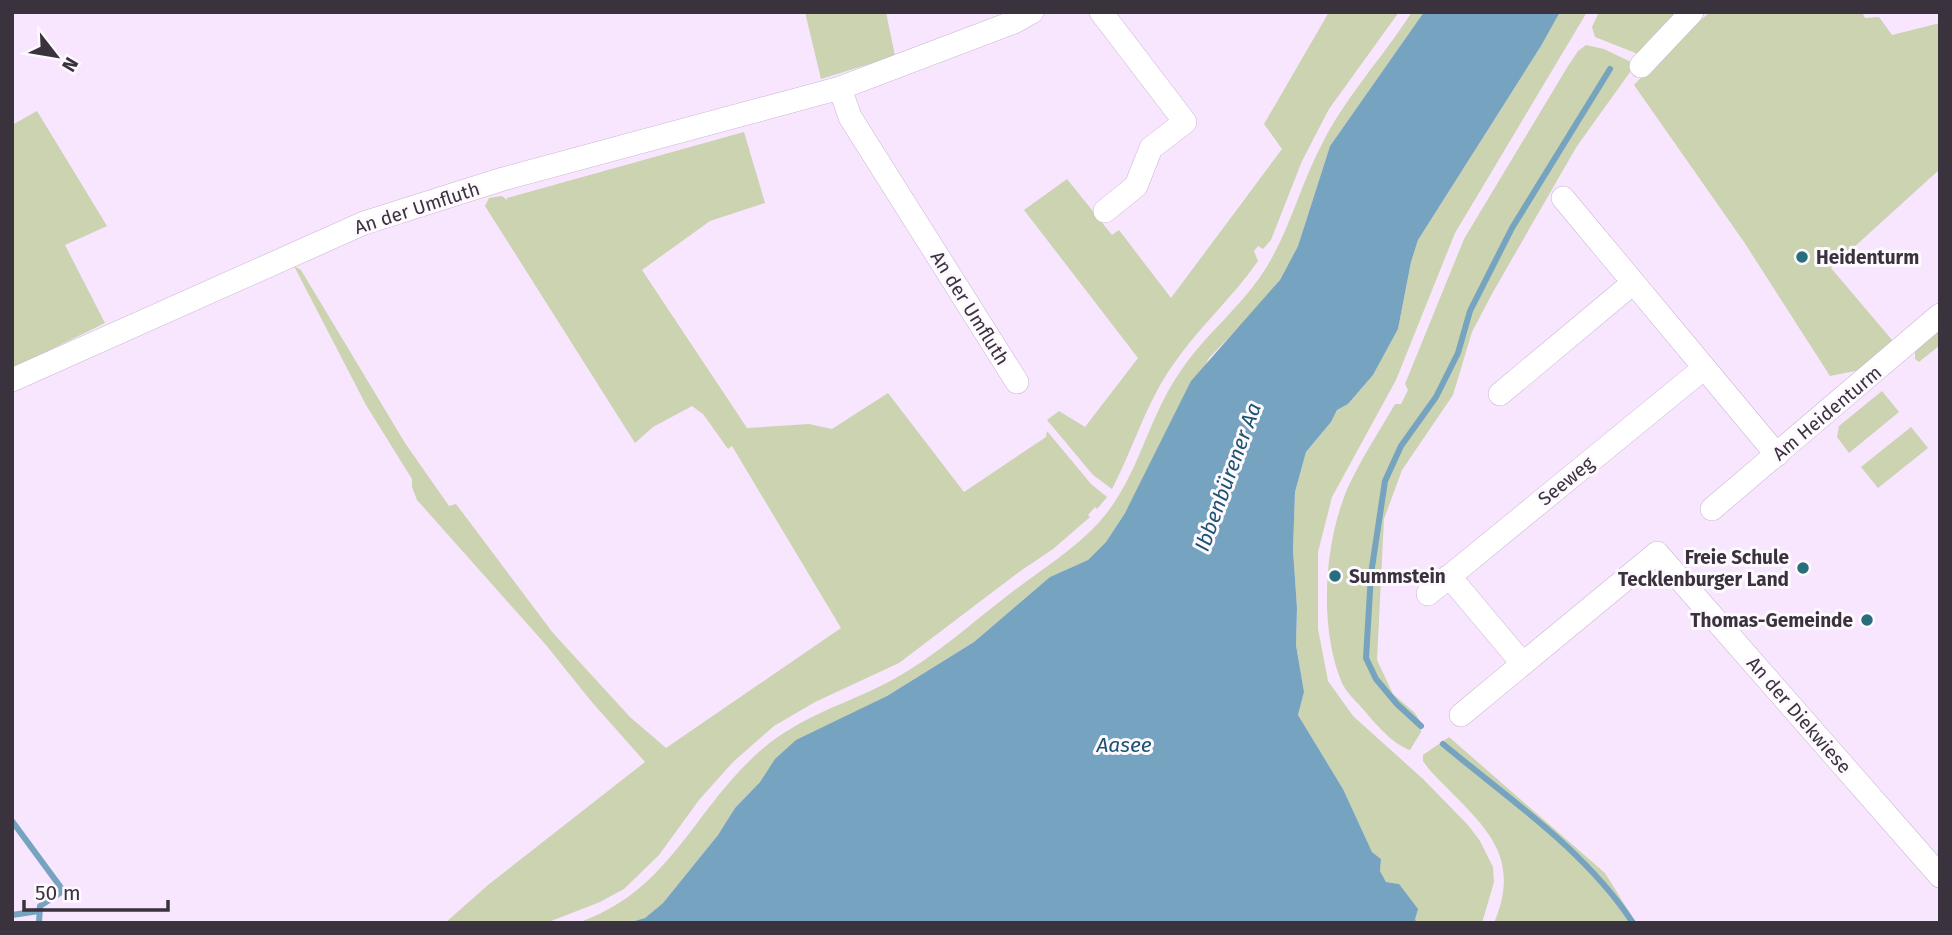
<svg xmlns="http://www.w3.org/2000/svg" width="1952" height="935" viewBox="0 0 1952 935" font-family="'Fira Sans',sans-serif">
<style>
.green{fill:#cbd3b0}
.water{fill:#76a3bf}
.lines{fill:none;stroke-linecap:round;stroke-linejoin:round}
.stream{stroke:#76a3bf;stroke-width:6}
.street-casing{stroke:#cab5d1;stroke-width:24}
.street{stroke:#fff;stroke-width:23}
.poi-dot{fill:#286e7c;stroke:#fdf9ff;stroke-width:2.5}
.labels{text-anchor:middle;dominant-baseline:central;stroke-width:6;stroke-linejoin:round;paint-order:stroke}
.street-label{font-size:19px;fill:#3a323d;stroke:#fdf9ff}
.poi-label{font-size:19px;font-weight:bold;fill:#3a323d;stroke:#fdf9ff;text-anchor:start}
.water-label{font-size:21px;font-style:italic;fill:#1d5472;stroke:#fdf9ff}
</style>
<rect width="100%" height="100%" fill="#f8e6fe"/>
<path class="green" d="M805 12H886L895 56 821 79Z
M1329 12H1399L1329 109 1302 161 1271 240 1263 249 1258 246 1254 251 1258 261C1233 297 1200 326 1175 362 1147 400 1134 447 1112 489L1093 475 1047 420 1059 411 1085 427 1138 358 1024 210 1067 179 1112 235 1119 230 1171 298 1282 149 1264 124Z
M1412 12H1424L1330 146 1298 246 1280 280 1252 314 1209 358 1125 513 1106 542 1088 560 1050 577 974 642 887 696 798 740 775 760 760 782 735 808 718 835 663 903 645 918 629 923H577C670 892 692 811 760 751 801 715 848 704 894 679 937 655 969 625 1007 596 1032 576 1060 559 1083 538 1139 490 1142 425 1182 369 1206 334 1241 307 1264 271 1290 231 1300 185 1322 144 1346 96 1383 57 1412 12Z
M1560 12H1587L1455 233 1396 380 1332 497 1318 552V629L1328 681 1353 716 1423 779 1468 825 1480 841 1493 867 1494 882 1482 923H1417L1399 884 1386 882 1380 871 1381 859 1372 852 1343 789 1298 715 1304 692 1296 645 1297 608 1293 550 1295 492 1306 452 1331 422 1337 410 1348 404 1373 375 1398 329 1411 262 1418 240 1541 46Z
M1599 12H1678L1638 54 1595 37 1592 27Z
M1710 12H1862L1865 18 1879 17 1892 35 1940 23V169L1831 268 1892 340 1860 370 1830 376 1744 242 1634 85 1667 50Z
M1586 45 1604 49 1631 62 1633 68 1577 146 1493 292 1472 332 1453 395 1402 470 1384 519 1377 660 1393 694 1415 713 1421 723V732L1410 750C1392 744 1374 722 1362 708 1355 700 1346 692 1342 683 1318 627 1324 538 1350 483 1363 456 1380 430 1395 404H1401L1408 390 1405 384 1464 239 1568 66 1578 51Z
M37 111 107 226 65 245 105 323 15 367 12 362V125Z
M744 132 765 203 710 221 642 270 747 428 809 424 832 429 888 393 964 492 1046 437 1047 431 1091 484 1107 497 1097 509 1095 507 1088 515 1090 517 1053 549 1019 572 899 663 815 702 774 726 733 762 699 800 659 855 624 889 600 902 546 923H445L488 885 645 762 591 701 546 645 417 500 412 487V479L366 405 294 266 301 270 405 443 449 506 456 504 553 633 630 717 666 748 841 628 732 446 728 449 703 414 692 406 653 427 635 443 485 206 489 198 502 196 507 200V198Z
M1940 330V345L1919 362 1915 359V351Z
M1882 391 1899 412 1849 453 1837 437 1839 426Z
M1911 427 1928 448 1878 488 1861 467Z
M1449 737 1605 873 1636 923H1494C1520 861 1491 832 1449 790 1440 780 1430 772 1423 761V755Z"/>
<path class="water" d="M1424 12H1560L1541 46 1418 240 1411 262 1398 329 1373 375 1348 404 1337 410 1331 422 1306 452 1295 492 1293 550 1297 608 1296 645 1304 692 1298 715 1343 789 1372 852 1381 859 1380 871 1386 882 1399 884 1418 909 1415 919 1417 923H628L645 918 663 903 718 835 735 808 760 782 775 759 796 740 887 696 974 642 1050 577 1088 560 1106 542 1125 513 1191 381 1280 280 1298 246 1330 146Z"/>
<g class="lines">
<path class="stream" d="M1421 726 1397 704 1376 679 1366 658 1371 574 1385 481 1401 446 1436 397 1458 353 1470 311 1512 228 1610 69
M1443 744C1509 799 1585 850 1633 923
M12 821 62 889 60 893 40 906 39 923
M12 915 39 911"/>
<defs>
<path id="street" d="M1101 12 1185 122 1151 148 1136 186 1105 211
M1641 66 1692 12
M840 88 850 117 1017 382
M1563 198 1777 455
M12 380 364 223 503 179 840 88 1014 22 1032 12
M1500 394 1633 283
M1712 509 1940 315
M1449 576 1523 664
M1428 594 1704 368
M1461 715 1657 553 1940 876"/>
</defs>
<use href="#street" class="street-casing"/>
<use href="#street" class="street"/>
</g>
<g class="poi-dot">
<circle cx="1802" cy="257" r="7"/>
<circle cx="1803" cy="568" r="7"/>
<circle cx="1335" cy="576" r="7"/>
<circle cx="1867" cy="620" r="7"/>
</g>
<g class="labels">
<g class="street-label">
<text transform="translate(417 208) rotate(-18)">An der Umfluth</text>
<text transform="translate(970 308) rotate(58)">An der Umfluth</text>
<text transform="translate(1827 413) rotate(-40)">Am Heidenturm</text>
<text transform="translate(1566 481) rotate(-39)">Seeweg</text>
<text transform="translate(1799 715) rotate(49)">An der Diekwiese</text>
</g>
<g class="poi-label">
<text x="1816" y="257">Heidenturm</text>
<text x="1789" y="557" text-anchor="end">Freie Schule<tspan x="1789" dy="22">Tecklenburger Land</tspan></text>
<text x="1349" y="576">Summstein</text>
<text x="1853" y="620" text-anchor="end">Thomas-Gemeinde</text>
</g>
<g class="water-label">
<text transform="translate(1228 477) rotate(-70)">Ibbenbürener Aa</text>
<text x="1124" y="745">Aasee</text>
</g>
</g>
<rect width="1952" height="935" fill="none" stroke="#3a323d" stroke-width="28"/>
<g transform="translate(56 56) rotate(121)" stroke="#fdf9ff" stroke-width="5" paint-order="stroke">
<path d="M0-5L12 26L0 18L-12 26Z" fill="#3a323d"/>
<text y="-10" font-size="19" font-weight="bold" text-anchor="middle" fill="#3a323d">N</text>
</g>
<path d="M24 900v10h144v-10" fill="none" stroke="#3a323d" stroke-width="3.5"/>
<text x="35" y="900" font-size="21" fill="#3a323d" stroke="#fdf9ff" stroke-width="5" paint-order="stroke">50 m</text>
</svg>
